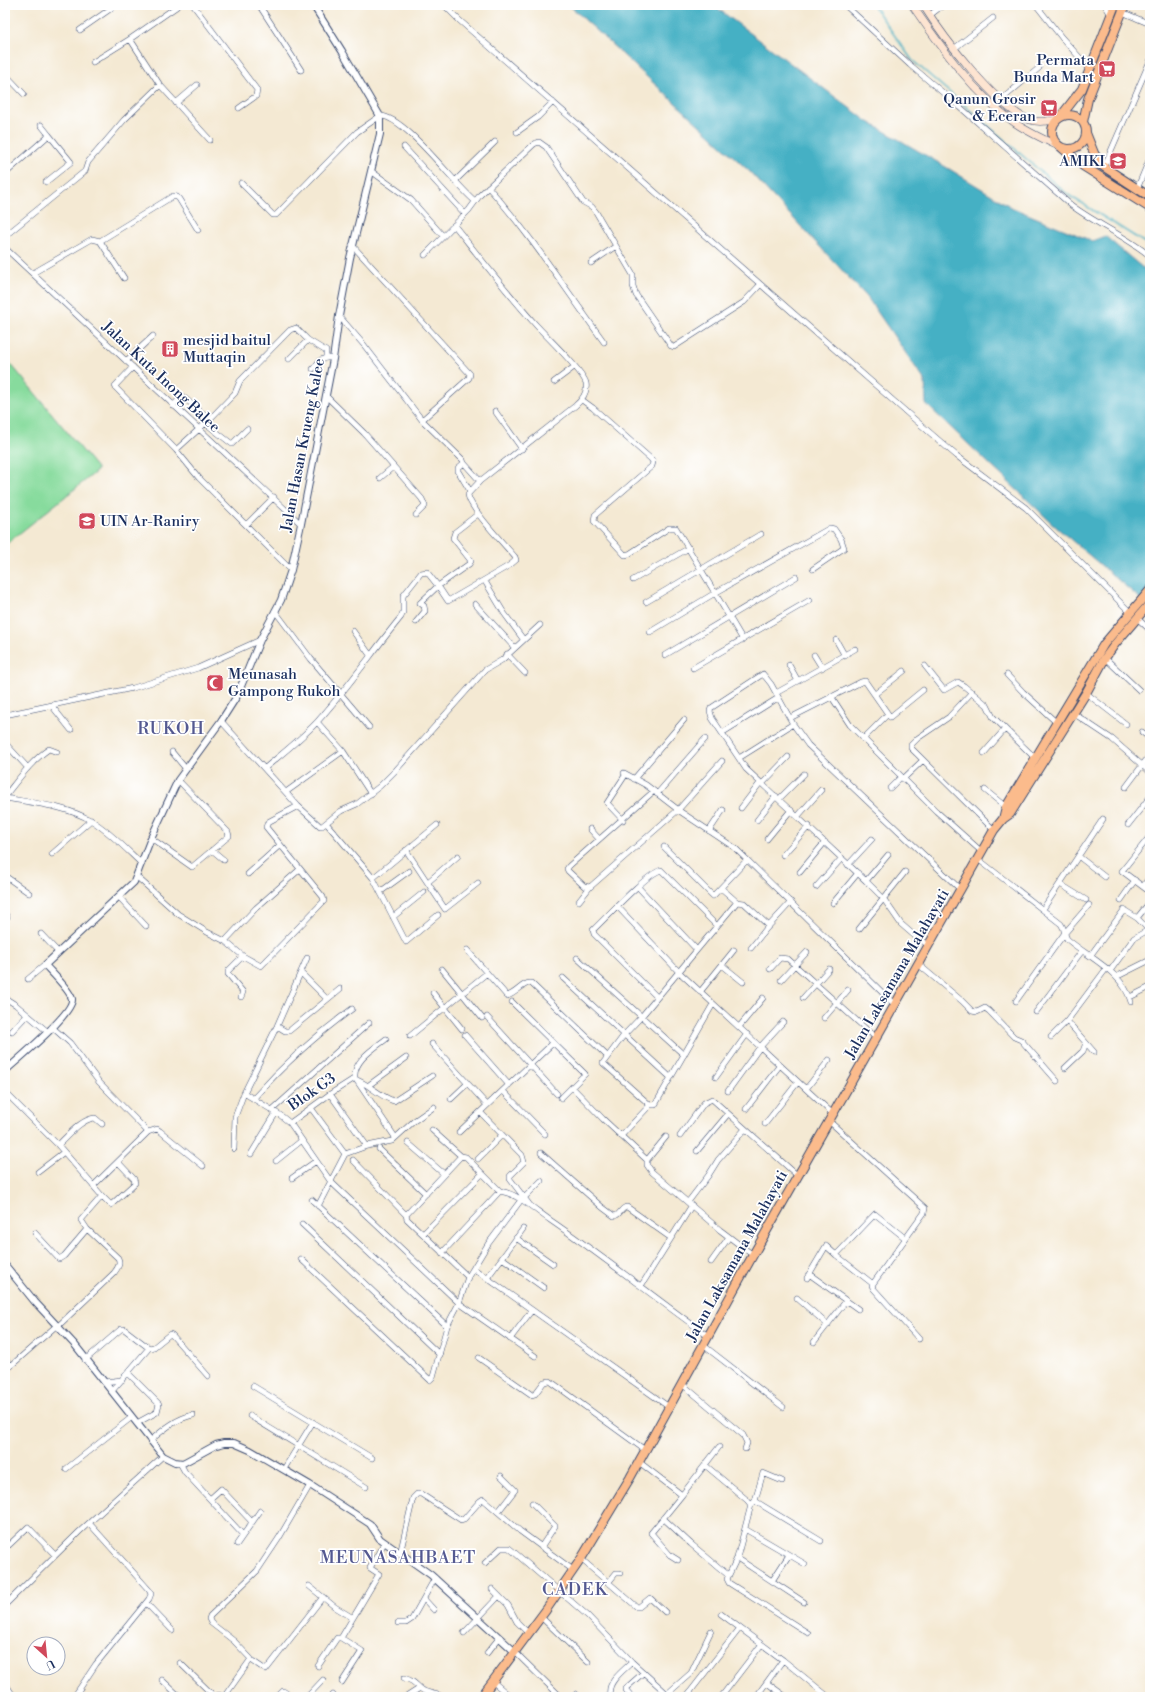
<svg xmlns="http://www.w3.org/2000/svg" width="1155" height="1702" viewBox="0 0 1155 1702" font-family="'Libre Bodoni',serif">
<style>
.green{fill:#87db9d;stroke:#51857e}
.water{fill:#45b0c4;stroke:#307091}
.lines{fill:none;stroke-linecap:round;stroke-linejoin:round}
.stream{stroke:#45b0c4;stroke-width:1.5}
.minor-casing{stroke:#3c4b70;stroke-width:6}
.tertiary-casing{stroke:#3c4b70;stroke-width:8}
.secondary-casing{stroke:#3c4b70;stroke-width:8}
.trunk-casing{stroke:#3c4b70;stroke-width:10}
.minor{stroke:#fff;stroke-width:5}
.tertiary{stroke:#fff;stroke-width:6}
.secondary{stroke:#fde4d1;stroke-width:7}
.trunk{stroke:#fbbb8c;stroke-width:8}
.labels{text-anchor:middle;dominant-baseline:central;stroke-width:3.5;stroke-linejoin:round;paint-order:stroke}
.poi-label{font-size:15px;fill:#1b2f5e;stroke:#fff;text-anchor:end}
.street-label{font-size:15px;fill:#1b2f5e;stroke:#fff}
.quarter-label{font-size:17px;letter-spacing:1px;fill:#545991;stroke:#fff}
</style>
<rect width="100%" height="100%" fill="#fff"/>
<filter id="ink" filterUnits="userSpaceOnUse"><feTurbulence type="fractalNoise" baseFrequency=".025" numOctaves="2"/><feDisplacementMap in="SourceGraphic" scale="8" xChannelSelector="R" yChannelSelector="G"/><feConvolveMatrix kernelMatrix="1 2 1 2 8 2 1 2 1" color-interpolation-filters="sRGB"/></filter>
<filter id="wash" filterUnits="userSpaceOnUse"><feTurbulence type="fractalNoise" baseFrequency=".012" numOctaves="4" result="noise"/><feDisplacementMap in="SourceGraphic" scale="16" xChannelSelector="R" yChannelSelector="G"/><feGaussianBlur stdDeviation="0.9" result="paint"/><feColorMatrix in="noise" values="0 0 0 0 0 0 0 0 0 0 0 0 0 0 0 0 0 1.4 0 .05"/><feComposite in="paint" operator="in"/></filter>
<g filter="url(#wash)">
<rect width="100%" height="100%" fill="#f4e9d3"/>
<path class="green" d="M5 357 97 468V471L5 545Z"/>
<path class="water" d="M569 5H713L867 121 951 170 1013 208 1092 241 1105 236 1150 274V607L1056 527 926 404 925 381 867 297 749 171Z"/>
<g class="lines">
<path class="stream" d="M873 5 912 60 1054 183 1070 196 1150 246"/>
</g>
</g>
<g filter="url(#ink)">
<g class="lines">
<defs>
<path id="minor" d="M179 5 130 39 160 85 210 140
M193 5 257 90 256 96 239 108
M259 5 301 70
M444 5 459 20 913 418 957 456 1026 508 1130 612
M845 5 910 65 960 107 1071 205C1096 224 1126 236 1150 256
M1036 5 1062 38 1090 69
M1105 5 1111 15
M1122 12 1150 24
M930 15 943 5
M80 30 116 5
M955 48 993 18
M93 62 130 39
M5 74 24 94
M1001 100 1039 68
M176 103 197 85
M517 132 538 117 553 102
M404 147 465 214
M1104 167 1150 61
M371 171 411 200 443 236
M5 174 49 135 41 125
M455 181 495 142
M46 182 71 162 49 135
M241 183 273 215H276L357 132 380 116C404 115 454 184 475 201
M488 187C531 235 566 290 604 342
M1137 189 1150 158
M5 236 85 171 88 162 124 120 160 85
M100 241 173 196 177 197 179 199 198 230
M352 245 470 374 469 378 422 420
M5 248 301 524
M425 255 469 210 480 195 534 144 539 142 546 147 583 202 592 207 596 212 633 275V286L636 295 671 346 674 347 744 302 760 285
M591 263 616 246
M33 273 92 239 100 241 124 278
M339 316 364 345 422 420 463 460 464 463 458 468V471L470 491
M289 359 308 340
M126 361 153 336
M133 367 115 386 116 388 176 450
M313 369C318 363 321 357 329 358
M554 382 574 367
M326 396 364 433 422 499 425 506 416 515
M582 400 593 408 651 459 653 462 652 466 595 515 594 521 625 555 629 554 669 528H676L715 593 650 632
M173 406 182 396 210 419 235 393 240 381 290 330 296 328 308 340 326 351V358
M495 411 522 449
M210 419 176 450 199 478 291 570
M205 423 232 444 247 429
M464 463 480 481
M380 478 393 467
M246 525 274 497
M633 580 689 548
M486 583 504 613 523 639
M646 602 761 534
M475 604 514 647
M275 611 311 659 369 727
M1137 618 1150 630
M416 622 425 611 424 606 420 603 438 586 448 601 510 565 516 560 515 557C505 545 468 507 468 494L480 481 575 406C582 400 588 393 586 383 583 371 546 336 536 325 507 293 481 259 454 225
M353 631 370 655
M743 640 715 593 830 528 834 529 841 539 844 548 813 569
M836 640 845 656
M507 654 525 673
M665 655 796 577
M814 655 822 668
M1105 658 1139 690
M789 665 798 681
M925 666 944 690 958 682 964 686 987 705 993 717 1035 758
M693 668 810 600
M1007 675 1023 692 1057 723
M972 692 949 717 918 738 911 745V748L994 830
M776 693 855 649
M1086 693 1126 724
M875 694 904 671
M831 696 850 725 936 811 982 852
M52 706 71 730
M1073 713 1112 739 1150 772
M888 714 890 717 923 690
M5 715 133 688 198 668 260 640
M790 718 861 682 865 681 888 714 863 739
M221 721 298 806 320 826H322L341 811 357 804 380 786 396 770 485 670 502 660 540 625
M317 722 343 751
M1142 732 1150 738
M722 733 778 698
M5 743 28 768
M172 752 186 769
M984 753 1005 729
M739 758 793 724
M265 768C283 753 301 739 317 722 347 689 373 651 401 617L403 612V596L421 573 427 572 438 586 469 564 471 561 453 538 455 532 478 514
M624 773 646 785 681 812 735 848 895 1005
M634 779 684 720
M903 779 923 760
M762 784 788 757
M1126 787 1150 755
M890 788 901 777
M985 790 1006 807
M654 791 569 866 567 869 568 871 584 886 590 887 678 810 722 761
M286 792 343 751 371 794
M657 794 705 739
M5 796C18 780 31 761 49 749L57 752
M5 798C33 803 67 806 92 821 110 832 126 849 142 864
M779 799 804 774
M741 808 760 783
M798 816 821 790
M623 820 607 803 626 774
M757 820 776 796
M327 824 373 878 406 942 438 915
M1128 825 1150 797
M590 829 599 839
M709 831 723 810
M1150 836 1122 871 1150 892
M151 838 192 867 229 836 228 832 178 780
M767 839 791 810
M664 847 713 896 747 860
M212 850 224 860
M406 850 445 909 478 883
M52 854 91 820
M783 855 809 826
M1078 856 1105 877
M978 859 1061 924C1065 929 1064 934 1067 939 1089 958 1123 972 1131 1002
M848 865 872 839
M800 872 825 842
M248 874 279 846
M5 876 29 893
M137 877 178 914 207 932 225 941 256 908 299 870
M373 878 437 825
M866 881 888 855
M428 882 458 856
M1060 884 1086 900
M1143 886 1150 877
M638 887 697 950
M816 887 842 858
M721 888 737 902
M380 892 409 871
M119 897 146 926
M1121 900 1135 880
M579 901 590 887
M833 903 858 873
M617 906 679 972 833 1114
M1043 909 1103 819
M5 914 7 917
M393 917 424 892
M1137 918 1150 902
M859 929 905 872
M41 934 58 952
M225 941 243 956
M929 945 916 937 901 924 883 898 866 881 746 769 712 718 710 711 711 708 763 674 771 684 793 724 808 745 961 890
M751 948 766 929 791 902
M467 950 507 996C516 994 523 982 531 983L607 1056
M1090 956 1124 910 1137 918 1149 930
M577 958 684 1055
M918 964 962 1001 972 1011 977 1012 985 1008 989 1011 1014 1037 1021 1040 1057 1081
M722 965 743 982
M442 969 482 1018
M770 969 780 958 788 959 876 1038
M1110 971 1134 938 1150 929
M301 973 327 999
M1116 977 1150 960
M563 978 670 1077
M28 979 45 965
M781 980 807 952
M700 992 734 950
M433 993 462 1029
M241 997 243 992 228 974V971L243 956 261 966 324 901 323 897 266 827 268 822 298 806
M657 997 594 934 593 930C607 917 645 875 661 870L717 926
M1130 997 1150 987
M5 998 16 1005 48 1032
M803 998 829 969
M1016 1001 1064 934 1089 905
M512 1002 585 1074 561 1098
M1036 1012 1082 951
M487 1017 557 1094
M824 1018 848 990
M1067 1021 1094 1052
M277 1026 285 1031H289L340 989
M52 1027 70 1043 99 1082 148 1132
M739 1027 763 998
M12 1031 27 1015
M465 1035 509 1085
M410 1036 487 973
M1051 1037 1067 1021 1106 969
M386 1039C373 1049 353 1061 355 1078L395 1137
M432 1044 487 1105
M1065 1068 1083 1051 1086 1043
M716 1077 747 1034
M355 1079C369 1084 382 1098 394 1101L432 1076
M369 1085 406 1058
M572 1087 603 1119 647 1160V1165L652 1172 720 1230 753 1255
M806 1089 829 1060
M503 1091 545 1134
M728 1091 760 1047 783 1022
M5 1092 58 1145 102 1196 111 1205 135 1183 134 1179 118 1162
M244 1093 280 1115 290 1123 330 1094 355 1078
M330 1094 367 1146
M254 1098C284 1064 315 1036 352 1009
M451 1099 468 1083
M650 1105 603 1063 624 1035 641 1017 737 902 744 903 769 926
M311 1108 345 1154
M746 1109 780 1065
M272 1110 369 1023
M480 1112 522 1155 524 1162 510 1176V1179L529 1204
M829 1121 925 1208 924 1213 872 1285 873 1288 919 1339
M290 1123 331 1182 459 1303 535 1356
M765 1124 798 1082
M432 1130 461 1156
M459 1132 553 1043
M621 1136 650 1105H655L713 1004
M680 1136 704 1103 712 1099 798 1176
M408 1143 444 1174
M58 1145C68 1136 81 1119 95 1118L102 1124
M234 1149 235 1117 244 1093 277 1026 307 958
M379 1149 426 1194
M697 1151 728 1114
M541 1153 602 1207 614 1216C620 1216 621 1207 627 1207L671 1238
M251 1154 276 1113
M478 1159 502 1135
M353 1160 406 1215 407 1219 468 1277
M647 1160 666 1137
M276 1161 301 1141
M38 1172 64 1152
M292 1178 316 1161
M93 1186 148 1132 157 1129 160 1131 203 1166
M525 1197 541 1181
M312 1200 447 1326
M688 1202 708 1176 718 1160 745 1129
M318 1206 345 1154 367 1146 392 1141 414 1121 434 1107
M406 1215 461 1156 466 1157 500 1191
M302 1224 440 1355
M35 1233 59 1259 64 1256 87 1229
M423 1234 482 1174
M516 1238 553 1264
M442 1253 500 1191C519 1194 535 1210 550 1220 604 1257 655 1298 708 1336
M502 1258 523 1229
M301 1259 430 1380 433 1377 447 1326 459 1303 468 1277 488 1244 521 1200
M711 1262 729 1237
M477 1271 669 1407
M809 1274 858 1309
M487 1278 502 1258 544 1288
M807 1278 826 1246 836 1255
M873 1284 836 1255 875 1214 905 1238
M641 1286 692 1205
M797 1298 828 1325
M57 1327 114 1273C117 1269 121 1264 118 1258L87 1229 81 1220 102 1196
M510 1339 532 1310
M814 1342 846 1301
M703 1345 783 1407
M5 1358 11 1366
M479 1358 532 1395 535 1394 544 1382 550 1381 645 1450
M85 1360 121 1329H124L149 1348 154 1347 170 1334 172 1335 208 1376
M5 1371 56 1326
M128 1373 159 1404 157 1412 137 1423
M104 1382 122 1380
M682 1384 743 1435 747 1443 745 1449
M253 1386 372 1458
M112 1391 149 1348
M250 1416 366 1487
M150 1441C163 1430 175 1419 193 1415
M719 1447 705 1465 747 1500 751 1505
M639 1462 682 1495 705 1465
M180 1463 185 1472 243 1535
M66 1469 132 1417
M284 1469 313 1422
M782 1481 763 1473 755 1501 751 1505 737 1558 727 1579 729 1583 808 1633
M210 1499 221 1489 252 1522
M755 1501 821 1541
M532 1503 555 1526 541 1547
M498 1512 515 1490 501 1476
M663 1518 691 1544 728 1575
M745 1529 805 1564
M5 1543 9 1545 28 1527 55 1555
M237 1544 260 1511
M400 1554 413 1498 417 1494H421L461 1520 464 1519 480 1501 483 1499 520 1531 573 1570
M737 1558 804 1602
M581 1559 637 1607H639L650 1598 665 1612
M678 1560 670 1555 651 1533 682 1495
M485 1563 501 1548H509L514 1552 588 1616 632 1662 664 1691H663L665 1697
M772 1581 789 1555
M608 1583 616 1573H620
M309 1586 335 1607 353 1618
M492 1589 508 1605 517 1622 528 1633
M424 1599 434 1610
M146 1603 172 1630
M5 1605 79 1532 163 1456
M721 1614 783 1660 825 1694
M541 1617 588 1662
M398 1623H406L412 1619 435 1578
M464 1633 499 1596
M514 1651 561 1697
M487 1653 500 1637
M251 1660 266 1670 323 1597
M180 1663 215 1697
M318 1666 337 1638H341
M404 1678C414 1681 414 1683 421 1689 427 1694 436 1693 443 1697
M162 1680 180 1697
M492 1681 511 1697
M342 1682 362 1651 341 1638 379 1574 370 1568 384 1543
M5 1683 14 1697
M767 1683 786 1697
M610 1694C607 1682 624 1670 632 1662
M667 1694 691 1673 711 1631
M74 1697 96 1664 149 1599 151 1594 149 1590 89 1523
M215 1697 219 1695 224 1697 251 1659 234 1641 211 1623 209 1619 210 1616 257 1571 279 1538 310 1485
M277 1697 283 1691 293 1697
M307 1697 323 1680
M331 1697 333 1695
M406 1697 420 1688
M573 1697 576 1694
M632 1697 626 1690V1688L643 1673
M686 1697 740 1628
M721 1697 761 1645
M756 1697 783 1660"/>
<path id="tertiary" d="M5 1071C17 1060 74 1013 72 999 70 990 51 972 45 965L134 882 151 838 178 780 221 721 237 696 260 640 281 600 291 570 301 524 333 359 339 316 350 258 380 134V116L342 51 313 5
M5 1265 35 1302 75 1345 163 1456 175 1462 183 1463 216 1445 224 1443H234L250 1450 310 1485 370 1524 380 1539 431 1575 514 1651"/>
<path id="secondary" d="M912 5C941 47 973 93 1015 123 1028 132 1043 139 1058 146
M923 5C942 35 997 109 1030 120 1039 123 1048 121 1057 119"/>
<path id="trunk" d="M1052 132a17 17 0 1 1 34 0a17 17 0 1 1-34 0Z
M1061 116 1082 89 1115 5
M1083 122 1088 99 1125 5
M1086 133 1094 153 1101 165 1150 197
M1062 148 1083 166 1150 208
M1003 819 1006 807 1104 644 1150 590
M481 1697 546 1610 581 1559 630 1478 753 1255 994 830 1003 819 1010 814 1086 693 1105 658 1115 644 1150 603"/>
</defs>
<use href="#minor" class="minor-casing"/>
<use href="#tertiary" class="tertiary-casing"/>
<use href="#secondary" class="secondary-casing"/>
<use href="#trunk" class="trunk-casing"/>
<use href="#minor" class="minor"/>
<use href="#tertiary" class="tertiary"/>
<use href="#secondary" class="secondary"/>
<use href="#trunk" class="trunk"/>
</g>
</g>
<defs>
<symbol id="supermarket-square" viewBox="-11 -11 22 22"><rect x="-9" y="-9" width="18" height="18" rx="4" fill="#d1495b" stroke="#fff"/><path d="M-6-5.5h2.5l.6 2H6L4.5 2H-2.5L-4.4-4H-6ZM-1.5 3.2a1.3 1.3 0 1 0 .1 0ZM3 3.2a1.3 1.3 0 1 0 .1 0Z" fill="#fff"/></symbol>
<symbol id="university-square" viewBox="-11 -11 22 22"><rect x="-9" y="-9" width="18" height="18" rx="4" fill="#d1495b" stroke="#fff"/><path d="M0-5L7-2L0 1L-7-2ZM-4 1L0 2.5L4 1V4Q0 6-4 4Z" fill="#fff"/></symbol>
<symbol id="building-square" viewBox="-11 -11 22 22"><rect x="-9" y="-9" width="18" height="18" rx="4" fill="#d1495b" stroke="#fff"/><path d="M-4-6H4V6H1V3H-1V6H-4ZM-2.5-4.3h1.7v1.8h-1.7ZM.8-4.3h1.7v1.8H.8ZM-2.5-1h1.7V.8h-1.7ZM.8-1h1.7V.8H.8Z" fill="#fff"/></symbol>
<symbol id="mosque-square" viewBox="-11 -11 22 22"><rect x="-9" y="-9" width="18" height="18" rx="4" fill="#d1495b" stroke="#fff"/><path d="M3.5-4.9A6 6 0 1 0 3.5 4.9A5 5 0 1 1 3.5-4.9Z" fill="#fff"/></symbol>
</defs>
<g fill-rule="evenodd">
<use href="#supermarket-square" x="1097" y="59" width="20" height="20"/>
<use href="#supermarket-square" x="1039" y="98" width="20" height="20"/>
<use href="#university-square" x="1108" y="151" width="20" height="20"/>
<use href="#building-square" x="160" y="339" width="20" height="20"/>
<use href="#university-square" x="77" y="511" width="20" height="20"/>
<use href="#mosque-square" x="205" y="673" width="20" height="20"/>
</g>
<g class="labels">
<g class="poi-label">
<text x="1094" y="60">Permata<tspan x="1094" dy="17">Bunda Mart</tspan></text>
<text x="1036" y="99">Qanun Grosir<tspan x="1036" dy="17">&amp; Eceran</tspan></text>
<text x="1105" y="161">AMIKI</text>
<text x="183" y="340" text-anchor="start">mesjid baitul<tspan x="183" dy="17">Muttaqin</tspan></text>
<text x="100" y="521" text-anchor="start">UIN Ar-Raniry</text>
<text x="228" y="674" text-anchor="start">Meunasah<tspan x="228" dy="17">Gampong Rukoh</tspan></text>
</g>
<g class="street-label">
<text transform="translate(161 377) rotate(43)">Jalan Kuta Inong Balee</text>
<text transform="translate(303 445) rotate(-79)">Jalan Hasan Krueng Kalee</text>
<text transform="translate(897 974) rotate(-60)">Jalan Laksamana Malahayati</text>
<text transform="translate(312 1092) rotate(-35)">Blok G3</text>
<text transform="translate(737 1256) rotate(-61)">Jalan Laksamana Malahayati</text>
</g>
<g class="quarter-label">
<text x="171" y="729">RUKOH</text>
<text x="398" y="1558">MEUNASAHBAET</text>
<text x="575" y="1590">CADEK</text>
</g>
</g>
<rect width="1155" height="1702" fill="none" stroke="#fff" stroke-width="20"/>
<g transform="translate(46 1656) rotate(153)"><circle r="19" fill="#ffffff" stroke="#a4acbf"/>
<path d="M0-3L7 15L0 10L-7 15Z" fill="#d1495b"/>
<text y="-6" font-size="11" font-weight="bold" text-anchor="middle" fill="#1b2f5e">U</text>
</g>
</svg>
